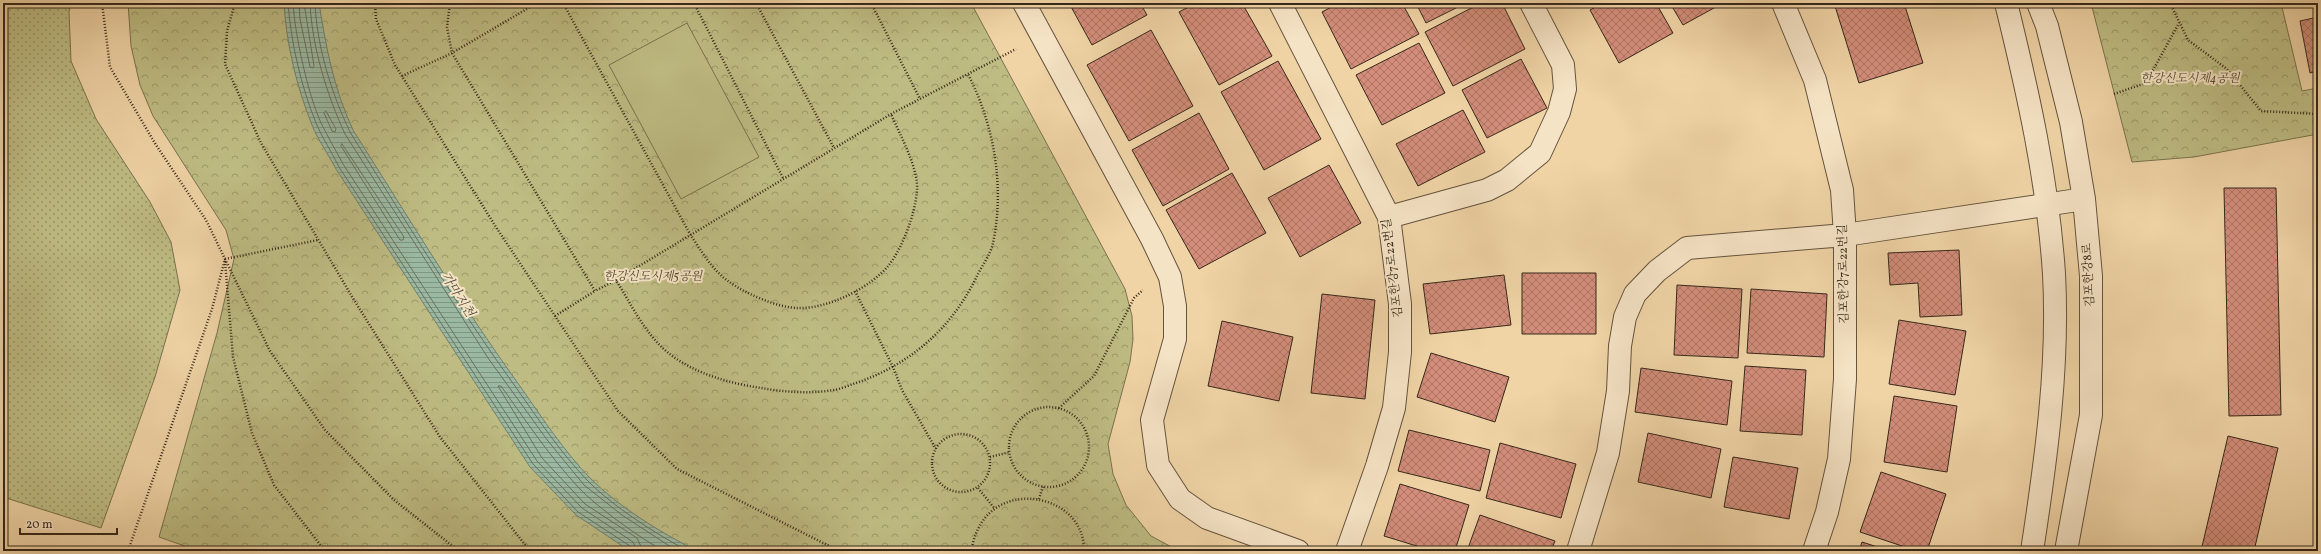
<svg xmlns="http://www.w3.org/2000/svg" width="2321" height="554" viewBox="0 0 2321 554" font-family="Vollkorn,'Noto Serif KR',serif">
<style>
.grass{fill:url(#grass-dots);stroke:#7a724e}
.park{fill:url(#park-crowns);stroke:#7a724e}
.pitch{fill:#bebc83;stroke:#7a724e}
.water{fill:url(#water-rules);stroke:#737f6c}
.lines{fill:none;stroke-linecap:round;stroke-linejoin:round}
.shore{stroke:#68705e;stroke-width:1}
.building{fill:url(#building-cross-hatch);stroke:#36281a}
.minor-casing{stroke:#64533d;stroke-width:24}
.path{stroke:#36281a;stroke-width:2.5;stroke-dasharray:1 2;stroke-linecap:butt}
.minor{stroke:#f5e3c5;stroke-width:22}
.labels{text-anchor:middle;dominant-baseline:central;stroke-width:4;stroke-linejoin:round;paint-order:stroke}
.park-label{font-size:12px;font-style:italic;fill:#584d34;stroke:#f5e3c5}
.street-label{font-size:12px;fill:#36281a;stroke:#f5e3c5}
.water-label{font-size:13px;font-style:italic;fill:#4f4c3c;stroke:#f5e3c5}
</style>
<defs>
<pattern id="grass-dots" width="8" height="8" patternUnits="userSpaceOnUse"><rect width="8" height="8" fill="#bebc83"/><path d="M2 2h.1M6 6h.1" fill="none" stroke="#9b996a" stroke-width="1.8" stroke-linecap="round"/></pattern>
<pattern id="park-crowns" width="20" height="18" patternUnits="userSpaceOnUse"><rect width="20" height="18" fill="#bebc83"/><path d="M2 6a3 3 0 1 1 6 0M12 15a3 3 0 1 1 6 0" fill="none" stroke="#9b996a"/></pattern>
<pattern id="water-rules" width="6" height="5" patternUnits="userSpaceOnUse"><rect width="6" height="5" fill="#9bb9a2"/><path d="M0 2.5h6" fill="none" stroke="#7f9683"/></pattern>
<pattern id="building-cross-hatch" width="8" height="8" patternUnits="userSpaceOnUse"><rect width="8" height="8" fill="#d38d7a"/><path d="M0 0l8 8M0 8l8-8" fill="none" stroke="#ac7363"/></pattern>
</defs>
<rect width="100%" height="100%" fill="#f0d4a6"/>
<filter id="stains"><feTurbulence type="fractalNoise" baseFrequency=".005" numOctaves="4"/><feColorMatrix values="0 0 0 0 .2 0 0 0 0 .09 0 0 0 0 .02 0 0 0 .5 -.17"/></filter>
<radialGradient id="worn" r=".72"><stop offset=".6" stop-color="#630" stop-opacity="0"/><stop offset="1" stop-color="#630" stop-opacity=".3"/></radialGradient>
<path class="grass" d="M3 3H71L69 12 71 61 96 119 150 202 171 242 180 290 155 377 101 528 3 497Z"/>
<path class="park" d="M128 3H971L1125 289 1132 316 1133 339 1130 362 1108 444 1113 474 1126 505 1151 536 1179 551H199L159 537 217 333 234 259 226 230 153 116 140 85 131 46Z
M2091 3H2281L2302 91 2318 88V134L2194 157 2132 162Z"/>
<path class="pitch" d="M687 23 759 157 681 199 609 65Z"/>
<path class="water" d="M284 3H319C326 48 334 89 353 130 408 217 462 306 522 389 543 419 564 451 590 478 620 508 660 532 697 551H630L576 515 530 467 336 169C328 154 318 140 312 125 297 88 286 43 284 3Z"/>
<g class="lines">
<path class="shore" d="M288 3C291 43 301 86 316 123 322 138 332 152 339 167L533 464 578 512 630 546 632 551
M293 3C295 36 308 94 321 123 328 137 336 151 343 164L537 461 582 508 633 542 637 551
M299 3 300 19 310 67 313 68 314 66 304 3
M310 3C312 47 327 95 345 134L488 358 548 441 584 485 622 515 677 551
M315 3C317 47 331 92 350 132 404 218 457 306 517 389 539 420 560 452 587 480 612 506 656 534 688 551
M326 111 336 129 335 132 332 131 324 113Z
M342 144 404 237 403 240H400L341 146Z
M643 551 637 538 585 504 542 458 498 386H501C526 421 550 457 579 488 597 507 641 539 664 551"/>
</g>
<path class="building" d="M1069 3H1140L1147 15 1092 45Z
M1196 3H1242L1272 56 1219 85 1179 12Z
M1339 3H1402L1419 34 1351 69 1322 12Z
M1416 3H1466L1426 23Z
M1481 3H1502L1525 49 1453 86 1425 32Z
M1603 3H1656L1673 33 1619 63 1590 10Z
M1670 3H1723L1683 25Z
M1844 3H1904L1923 63 1859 83 1835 6Z
M2318 17V71L2310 73 2300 21Z
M1151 30 1193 106 1129 141 1087 65Z
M1419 43 1445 93 1382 125 1356 75Z
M1521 59 1547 108 1487 138 1462 90Z
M1278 61 1321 139 1264 170 1221 92Z
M1463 110 1485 152 1418 186 1396 144Z
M1199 113 1229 169 1163 206 1132 150Z
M1329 165 1361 223 1300 257 1268 198Z
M1232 173 1266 233 1199 269 1166 210Z
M2224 188H2276L2281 415 2229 416Z
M1959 250 1962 315 1920 317 1918 283 1890 285 1888 253Z
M1522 273H1596V334H1522Z
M1504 275 1511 325 1430 334 1423 284Z
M1677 285 1742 289 1738 358 1674 355Z
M1751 289 1827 294 1824 357 1747 353Z
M1322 294 1375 300 1365 399 1311 393Z
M1899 320 1966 331 1955 395 1889 384Z
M1222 321 1293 337 1279 401 1208 386Z
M1431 353 1509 377 1495 422 1417 397Z
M1745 366 1806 370 1802 435 1740 431Z
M1641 368 1732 381 1727 425 1635 412Z
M1894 396 1957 406 1947 472 1884 462Z
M1409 430 1490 450 1480 491 1398 471Z
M1648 433 1721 449 1711 498 1638 482Z
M2228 436 2278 448 2254 551H2201Z
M1500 443 1576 464 1561 518 1486 498Z
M1733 457 1798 468 1789 519 1724 507Z
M1881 472 1946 494 1927 551H1917L1860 532Z
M1400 484 1469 505 1455 551H1433L1384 536Z
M1480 515 1555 541 1551 551H1467Z
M1862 542 1890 551H1859Z"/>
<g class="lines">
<defs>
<path id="minor" d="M1024 3 1152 239 1170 277 1175 306V339L1152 420 1158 465 1180 499 1207 518 1298 551
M1280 3 1389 217 1400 304V352L1394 408 1377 466 1347 551
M1783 3 1815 80 1842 190 1845 235V379L1839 459 1827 512 1814 551
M2006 3C2028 92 2048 182 2054 274 2059 366 2046 460 2032 551
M2038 3 2047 26 2071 122 2084 199 2091 276V415L2066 551
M1389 217 1487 190 1507 180 1540 153 1559 112 1565 89 1563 65 1531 3
M1578 551 1608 453 1618 391 1620 346 1625 317 1635 294 1657 271 1687 248 1845 235 2084 199"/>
</defs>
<use href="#minor" class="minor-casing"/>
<path class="path" d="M102 3 110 67 156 145 206 220 225 259 212 309 128 551
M235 3 227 31 225 64 261 143 354 300 440 437 530 551
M375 3 376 19 395 65 494 224 618 411 677 469 839 551
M450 3 447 27 452 53 595 291 616 280C631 304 644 332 666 351 692 373 728 383 761 388 784 392 810 394 834 390 841 389 849 385 856 383 909 365 951 329 976 278 981 267 991 254 993 243 1005 186 994 125 968 74
M563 3 690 234C700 249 712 270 728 281 744 293 778 308 798 308 828 309 870 288 889 265 903 247 915 214 917 191 919 169 900 135 891 114
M694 3 783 178
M756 3 834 148
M871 3 920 99
M2170 3 2188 40 2227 69 2261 111 2318 114
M402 76 452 53 537 3
M2114 94 2146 83 2179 23
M225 259 270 351 325 430 394 500 459 551
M225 259 318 240
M225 261 233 357 252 433 274 485 325 551
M616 280 891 114 1016 49
M855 291 893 367 902 390 936 449
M555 316 595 291
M1009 447a40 40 0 1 1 80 0a40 40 0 1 1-80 0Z
M1059 408 1094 376 1134 298 1143 290
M932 463a29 29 0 1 1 58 0a29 29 0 1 1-58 0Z
M990 457 1010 452
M978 488 995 509
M1039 499 1043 486
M972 551C972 541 977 530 982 522 1010 480 1085 498 1084 551"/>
<use href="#minor" class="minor"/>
</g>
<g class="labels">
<g class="park-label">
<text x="2190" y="79">한강신도시제4공원</text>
<text x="653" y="277">한강신도시제5공원</text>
</g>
<g class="street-label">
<text transform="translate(1393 268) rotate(-97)">김포한강7로22번길</text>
<text transform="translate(1844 274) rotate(-91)">김포한강7로22번길</text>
<text transform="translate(2089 275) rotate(-93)">김포한강8로</text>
</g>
<g class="water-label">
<text transform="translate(457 295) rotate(57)">가마지천</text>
</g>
</g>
<rect width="2321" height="554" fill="none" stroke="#f0d4a6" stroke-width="16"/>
<rect x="4" y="4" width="2313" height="546" fill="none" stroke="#36281a" stroke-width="2"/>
<rect x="8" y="8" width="2305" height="538" fill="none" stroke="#36281a"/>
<path d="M20 528v6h97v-6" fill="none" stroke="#36281a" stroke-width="2"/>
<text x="26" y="528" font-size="12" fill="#36281a" stroke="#f5e3c5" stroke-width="3" paint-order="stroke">20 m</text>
<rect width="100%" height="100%" filter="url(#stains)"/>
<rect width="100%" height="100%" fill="url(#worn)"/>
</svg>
